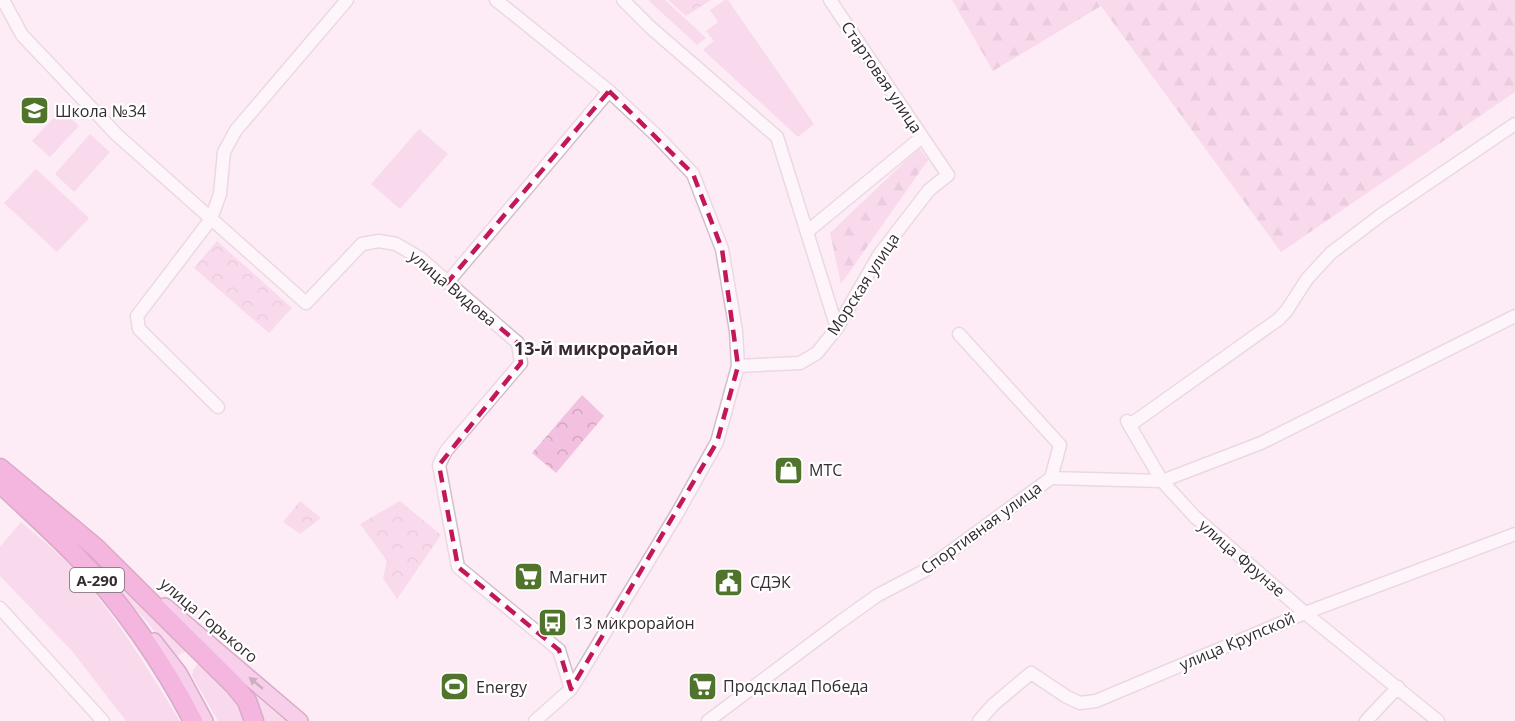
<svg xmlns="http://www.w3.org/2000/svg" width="1515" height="721" viewBox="0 0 1515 721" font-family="'Open Sans',sans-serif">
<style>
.grass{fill:#f3c1e0}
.forest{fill:url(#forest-firs)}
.park{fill:url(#park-crowns)}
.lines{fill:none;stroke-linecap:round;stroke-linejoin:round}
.minor-casing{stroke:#d3becb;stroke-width:15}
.major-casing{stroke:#aa5a90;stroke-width:18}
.highway-casing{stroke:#aa5a90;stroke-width:21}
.minor{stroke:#fff;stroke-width:12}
.major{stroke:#f2abdb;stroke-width:15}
.highway{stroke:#e973c3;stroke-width:18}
.oneway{fill:#8a657d}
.marked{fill:none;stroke:#c2185b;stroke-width:4.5;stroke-dasharray:12 8;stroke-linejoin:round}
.labels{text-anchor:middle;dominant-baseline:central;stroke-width:4.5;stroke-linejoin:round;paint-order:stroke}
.shield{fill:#fff;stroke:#716b6f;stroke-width:1.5}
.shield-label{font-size:15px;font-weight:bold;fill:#342c31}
.street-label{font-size:16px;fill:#342c31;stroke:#fff}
.poi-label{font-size:16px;fill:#342c31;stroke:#fff;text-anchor:start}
.neighbourhood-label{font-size:18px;font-weight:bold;fill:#392933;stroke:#fff}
</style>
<defs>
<pattern id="forest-firs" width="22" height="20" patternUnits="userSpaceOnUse" patternTransform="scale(1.5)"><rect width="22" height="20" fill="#f3c1e0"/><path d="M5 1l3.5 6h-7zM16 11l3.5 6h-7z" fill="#d1a6c1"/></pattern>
<pattern id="park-crowns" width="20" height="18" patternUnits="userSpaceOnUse" patternTransform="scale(1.5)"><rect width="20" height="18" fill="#f3c1e0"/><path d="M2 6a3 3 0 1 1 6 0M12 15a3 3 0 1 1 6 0" fill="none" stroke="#d1a6c1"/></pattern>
</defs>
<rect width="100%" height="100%" fill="#fdecf6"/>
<path class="grass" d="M648 0H665L706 38 697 45Z
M725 0H728L814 124 798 137 703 50 714 41 706 31 718 22 710 10Z
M62 109 79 126 50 157 32 141Z
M419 129 448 154 400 209 371 184Z
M90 134 110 152 74 192 55 174Z
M36 169 89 218 57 252 4 203Z
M21 522C45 542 69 562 89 586 123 628 152 675 180 721H126L72 651 0 576V547Z
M116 583 187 650 179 655 176 662 149 624 114 585Z
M198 664C217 670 241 703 247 721H218L192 676 193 670Z
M257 697 286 721H263Z"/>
<path class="forest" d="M952 0H1515V92L1281 252 1101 6 993 71Z
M919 148 928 160 841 284 830 233Z"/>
<path class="park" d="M668 0H711L686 16Z
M217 241 292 308 269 333 194 268Z
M582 395 604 416 556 473 532 453Z
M300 501 321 518 300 534 283 522Z
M400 501 441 535 397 599 383 578 387 561 360 524Z"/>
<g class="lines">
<defs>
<path id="minor" d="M3 0 22 35 117 135 306 303 362 244 379 241 396 244 420 258 518 343 521 363 446 451 439 465 458 567 559 650 571 689
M496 0 609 91 656 135 693 174 722 249 736 331 738 366 717 442 678 512 571 689 535 721
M623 0 650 27 777 137 837 328
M808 231 922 137
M447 283 609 91
M959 334 1060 445 1051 478
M738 366 800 363 817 353 837 328 879 255 929 190 948 175 830 0
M218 407 139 329 137 316 211 219 220 194 224 152 236 130 347 0
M1127 421 1162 481 1195 517 1305 613 1438 721
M1130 425 1279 319 1287 310 1307 279 1331 253 1381 215 1515 124
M0 608 103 721
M708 721 840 622 878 595 924 571 1051 478 1162 481 1261 443 1515 316
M979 721 993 705 1031 673 1067 697 1080 703 1096 701 1305 613 1515 534
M1366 721 1398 687"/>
<path id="major" d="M165 606 300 721
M154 641 179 673 205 721"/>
<path id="highway" d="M0 468 95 547 234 685 247 701 254 721
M0 483C25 507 52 531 76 556 120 600 165 666 193 721"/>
</defs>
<use href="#minor" class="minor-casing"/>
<use href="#major" class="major-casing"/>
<use href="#highway" class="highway-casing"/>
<use href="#minor" class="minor"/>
<use href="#major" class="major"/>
<use href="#highway" class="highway"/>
</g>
<defs><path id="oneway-solid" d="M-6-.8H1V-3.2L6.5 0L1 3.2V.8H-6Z" transform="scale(1.5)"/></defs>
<use class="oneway" href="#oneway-solid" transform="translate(256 683) rotate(-140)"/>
<path d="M0 0H1515V721H0ZM609 91 693 174 722 249 738 366 717 442 571 689 559 650 458 567 439 465 521 363 518 343 447 283Z" fill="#fdecf6" fill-opacity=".55" fill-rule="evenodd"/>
<path class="marked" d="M609 91 693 174 722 249 738 366 717 442 571 689 559 650 458 567 439 465 521 363 518 343 447 283Z"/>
<defs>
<symbol id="school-square" viewBox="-11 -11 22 22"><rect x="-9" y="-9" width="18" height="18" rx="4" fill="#51742c" stroke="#fff"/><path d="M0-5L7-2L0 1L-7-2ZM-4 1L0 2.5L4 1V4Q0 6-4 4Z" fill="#fff"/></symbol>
<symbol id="shop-square" viewBox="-11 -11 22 22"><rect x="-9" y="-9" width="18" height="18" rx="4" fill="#51742c" stroke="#fff"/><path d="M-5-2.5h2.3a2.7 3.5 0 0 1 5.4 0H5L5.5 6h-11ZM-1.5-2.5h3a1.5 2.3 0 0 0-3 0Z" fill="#fff"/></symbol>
<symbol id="supermarket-square" viewBox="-11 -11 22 22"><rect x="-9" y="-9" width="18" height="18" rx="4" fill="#51742c" stroke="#fff"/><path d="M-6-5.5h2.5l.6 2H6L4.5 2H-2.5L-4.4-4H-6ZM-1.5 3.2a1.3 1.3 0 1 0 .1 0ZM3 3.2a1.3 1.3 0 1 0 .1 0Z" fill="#fff"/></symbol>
<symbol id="civic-square" viewBox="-11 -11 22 22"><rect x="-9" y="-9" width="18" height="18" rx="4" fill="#51742c" stroke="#fff"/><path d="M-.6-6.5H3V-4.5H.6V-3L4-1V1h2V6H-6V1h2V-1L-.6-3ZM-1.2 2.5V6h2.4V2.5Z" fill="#fff"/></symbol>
<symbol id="bus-square" viewBox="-11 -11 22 22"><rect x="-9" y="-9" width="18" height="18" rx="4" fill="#51742c" stroke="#fff"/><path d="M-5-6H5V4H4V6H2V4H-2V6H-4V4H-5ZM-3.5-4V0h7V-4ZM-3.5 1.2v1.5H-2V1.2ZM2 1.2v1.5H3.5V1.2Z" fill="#fff"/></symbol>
<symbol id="stadium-square" viewBox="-11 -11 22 22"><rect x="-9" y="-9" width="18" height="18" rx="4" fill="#51742c" stroke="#fff"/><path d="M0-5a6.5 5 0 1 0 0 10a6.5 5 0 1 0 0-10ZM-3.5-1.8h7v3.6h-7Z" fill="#fff"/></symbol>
</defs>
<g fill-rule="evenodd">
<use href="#school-square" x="18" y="94" width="33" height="33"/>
<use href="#shop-square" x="772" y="454" width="33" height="33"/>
<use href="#supermarket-square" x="512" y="560" width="33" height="33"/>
<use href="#civic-square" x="712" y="566" width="33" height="33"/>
<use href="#bus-square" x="536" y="606" width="33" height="33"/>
<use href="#supermarket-square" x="686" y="670" width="33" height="33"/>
<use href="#stadium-square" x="438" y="670" width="33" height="33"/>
</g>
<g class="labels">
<rect class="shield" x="70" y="568" width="54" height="24" rx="4.5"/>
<g class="shield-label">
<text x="97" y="580">А-290</text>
</g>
<g class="street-label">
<text transform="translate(882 77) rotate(56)">Стартовая улица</text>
<text transform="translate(863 284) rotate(-57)">Морская улица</text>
<text transform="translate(453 288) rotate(40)">улица Видова</text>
<text transform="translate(981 528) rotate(-36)">Спортивная улица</text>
<text transform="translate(1242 558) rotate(41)">улица Фрунзе</text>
<text transform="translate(209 620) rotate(40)">улица Горького</text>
<text transform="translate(1237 641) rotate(-23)">улица Крупской</text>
</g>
<g class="poi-label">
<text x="55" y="111">Школа №34</text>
<text x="809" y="470">МТС</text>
<text x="549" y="577">Магнит</text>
<text x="750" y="582">СДЭК</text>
<text x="574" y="623">13 микрорайон</text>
<text x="723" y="686">Продсклад Победа</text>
<text x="476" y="687">Energy</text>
</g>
<g class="neighbourhood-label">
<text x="596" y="348">13-й микрорайон</text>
</g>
</g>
</svg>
